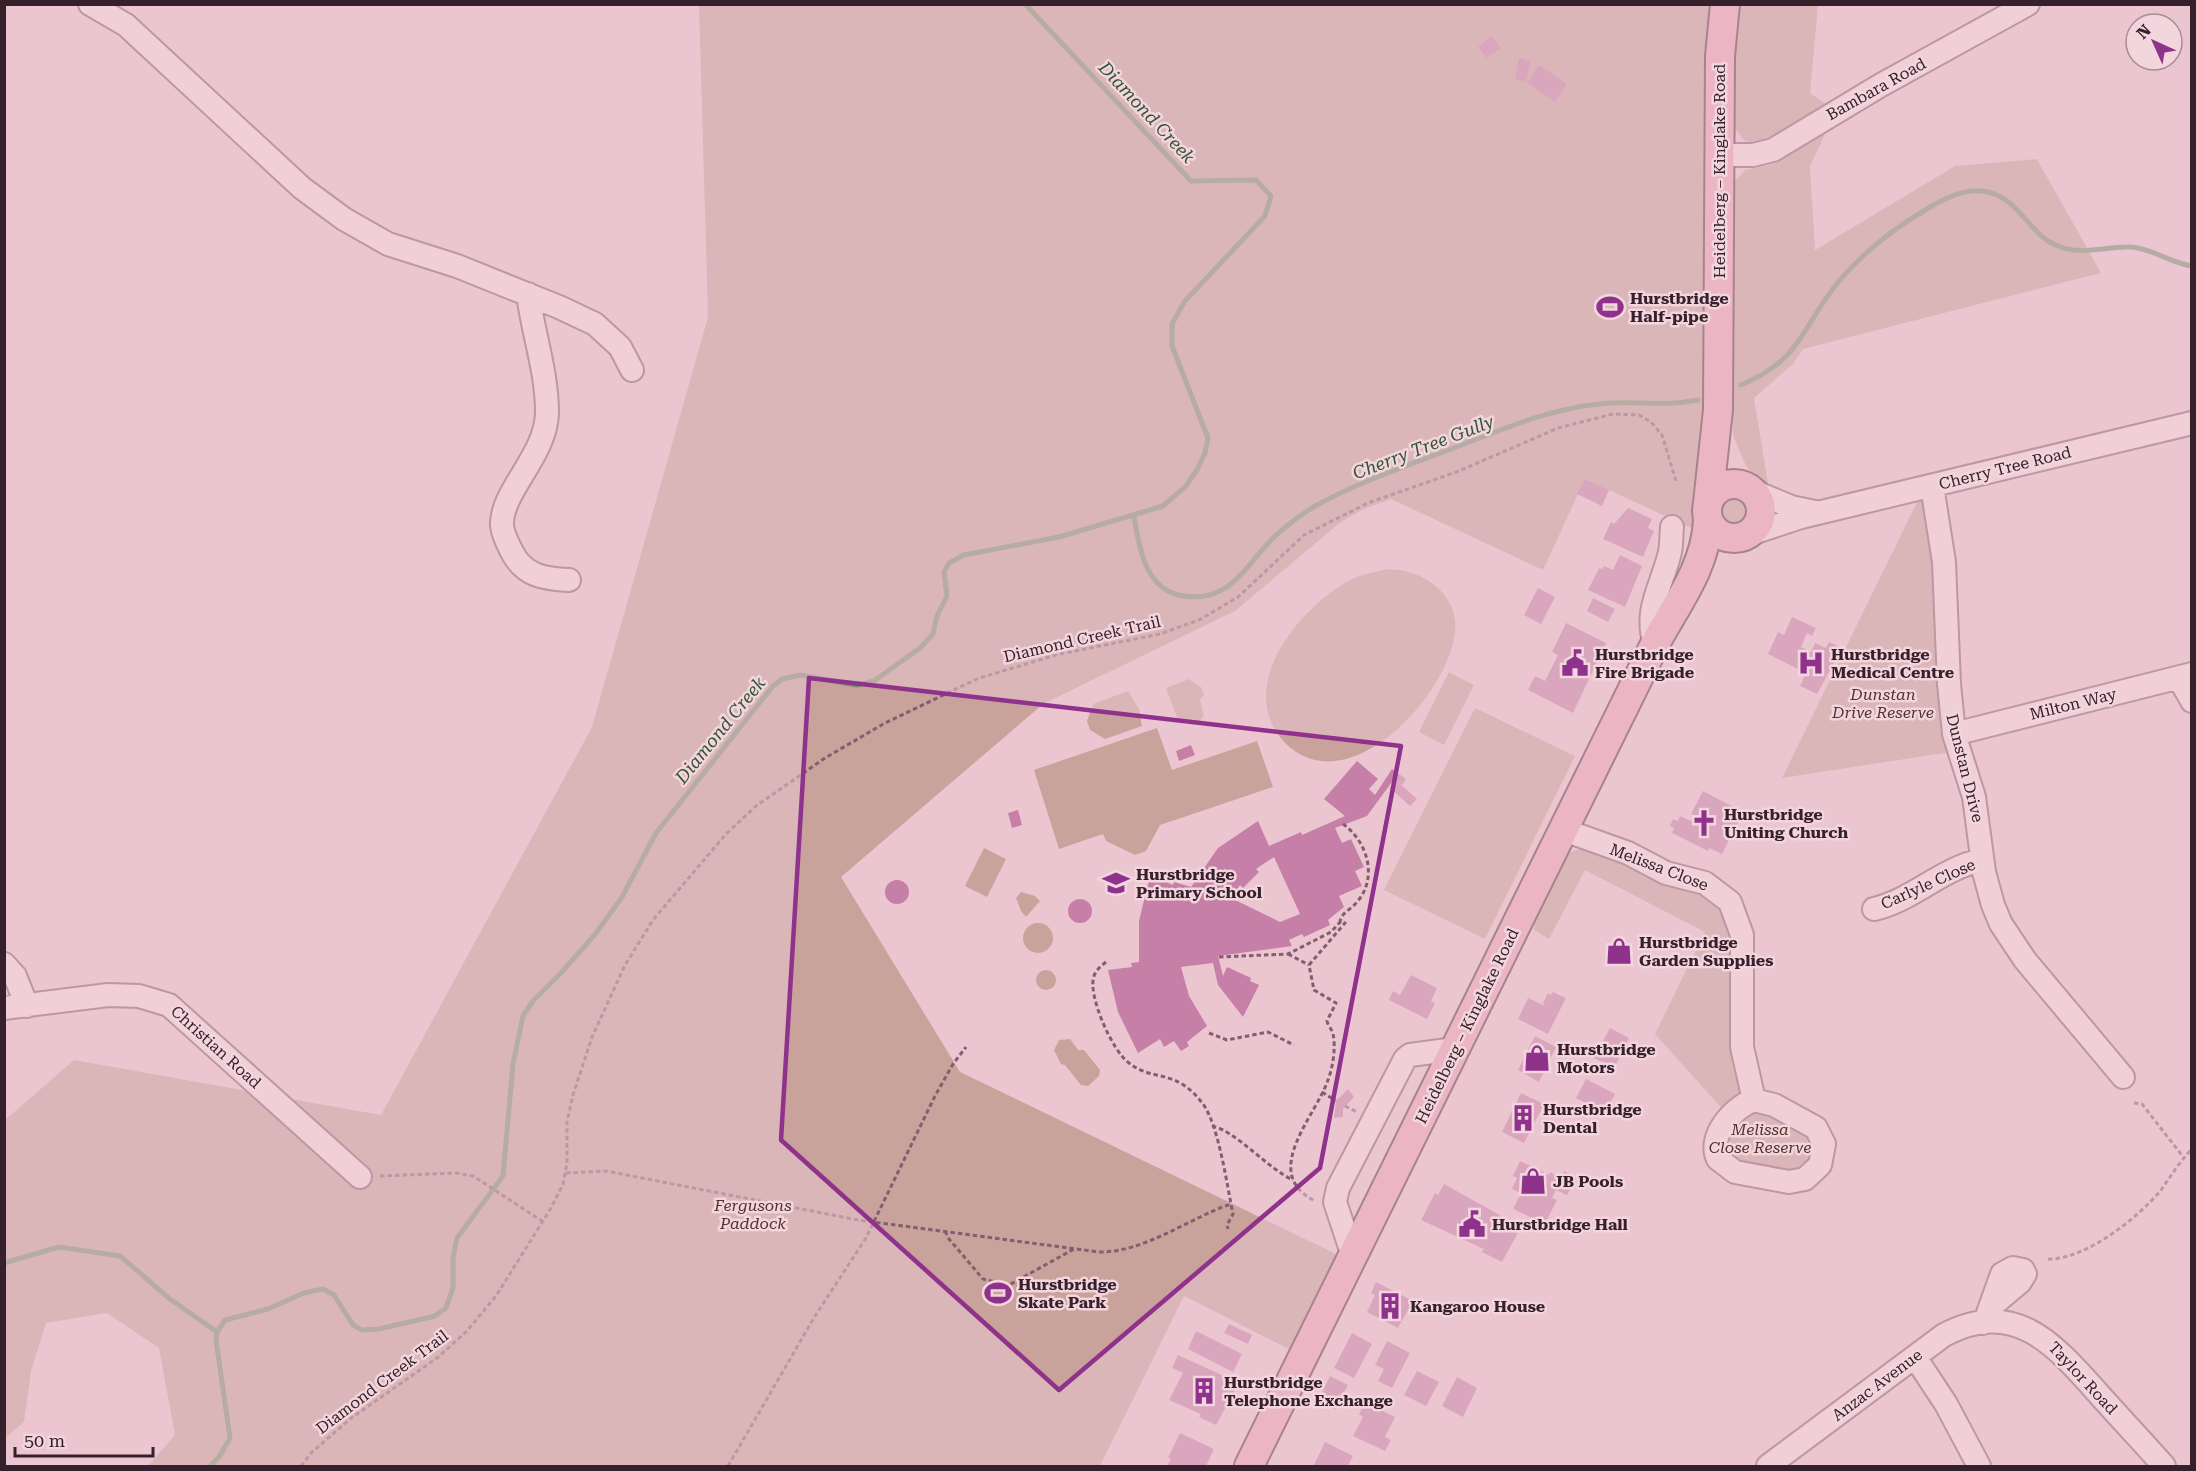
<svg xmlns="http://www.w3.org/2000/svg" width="2196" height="1471" viewBox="0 0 2196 1471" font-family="'Roboto Serif',serif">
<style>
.green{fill:#c8a29b}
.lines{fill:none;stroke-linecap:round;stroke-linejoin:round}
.stream{stroke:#758d6f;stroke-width:5}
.building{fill:#c67fa6;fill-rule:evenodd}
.minor-casing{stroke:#855d6e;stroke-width:26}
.major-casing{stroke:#533142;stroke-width:32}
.path{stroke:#855d6e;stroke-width:3;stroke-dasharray:4.5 3;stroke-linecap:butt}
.minor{stroke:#f6d9e0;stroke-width:22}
.major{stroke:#eba1b5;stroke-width:28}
.marked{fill:none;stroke:#8f328c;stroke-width:4.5;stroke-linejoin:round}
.labels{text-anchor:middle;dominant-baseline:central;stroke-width:5;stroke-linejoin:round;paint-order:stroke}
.street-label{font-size:16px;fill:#36202b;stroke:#f3d5dd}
.poi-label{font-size:16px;font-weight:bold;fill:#36202b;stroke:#f3d5dd;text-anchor:start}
.park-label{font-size:16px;font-style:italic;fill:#513428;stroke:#f3d5dd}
.water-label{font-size:18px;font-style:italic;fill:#315530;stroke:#f3d5dd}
</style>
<rect width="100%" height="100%" fill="#ebc6d0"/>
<path class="green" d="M699 5H1713L1706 407 1700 532 1585 479 1543 570 1391 499 1364 509 1341 522 1235 611 1043 704 841 877 960 1072 1338 1255 1291 1350 1184 1296 1100 1466H148L175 1435 159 1348 107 1313 46 1323 31 1371 24 1422 5 1438V1120L74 1060 381 1115 592 727 708 317Z
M1734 5H1818L1810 93 1827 105 1765 139 1751 142 1745 141 1732 125Z
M1829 126 1810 166 1815 250 1955 166 2037 159 2101 273 1803 349 1793 364 1754 398 1769 489 1746 466 1733 435V183L1745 170 1774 164Z
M1718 511a16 16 0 1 1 32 0a16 16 0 1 1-32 0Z
M1919 498 1924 500 1934 536 1951 752 1782 778Z
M1389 569C1423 570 1460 594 1455 633 1448 689 1372 777 1311 759 1295 754 1282 742 1274 728 1244 674 1304 605 1350 580 1362 574 1375 572 1389 569Z
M1449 672 1474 685 1444 745 1419 732Z
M1189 679 1201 687 1204 694 1200 700 1204 716 1197 724 1178 720 1166 688Z
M1128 691 1139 709 1142 726 1105 739 1090 730 1087 721 1093 704Z
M1475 708 1575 756 1485 939 1384 890Z
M1157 728 1172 770 1257 741 1273 787 1160 825 1146 851 1135 855 1106 841 1103 834 1059 849 1034 770Z
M984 848 1006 859 987 897 965 886Z
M1580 849 1599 852 1714 897 1731 923 1741 1092 1725 1112 1655 1034 1705 932 1585 870 1549 939 1534 930V923L1566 857 1571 852Z
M1021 892 1035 896 1040 901 1026 917 1021 911 1016 898Z
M1023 938a15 15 0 1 1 30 0a15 15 0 1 1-30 0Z
M1036 980a10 10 0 1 1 20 0a10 10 0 1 1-20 0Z
M1070 1039 1078 1050H1084L1100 1070 1099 1076 1088 1086 1081 1085 1065 1065 1061 1064 1054 1050 1059 1040Z
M1754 1109 1807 1129 1817 1152 1799 1173 1736 1164 1722 1143 1727 1134Z"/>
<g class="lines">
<path class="stream" d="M1741 385C1803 359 1801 327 1839 281 1864 252 1894 228 1927 209 1943 199 1963 189 1982 191 2019 195 2027 234 2058 246 2082 256 2106 246 2130 247 2152 248 2170 263 2192 266
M1134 517C1139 547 1145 590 1183 596 1231 603 1245 566 1273 538 1286 526 1301 514 1317 505 1359 482 1406 466 1451 449 1498 431 1548 409 1599 404 1633 400 1662 407 1698 400
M4 1263 59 1247 120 1256 170 1299 217 1332
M210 1466 219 1457 230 1438 216 1340 217 1332 225 1320 268 1309 304 1293 323 1289 334 1295 353 1325 362 1330 379 1329 435 1316 446 1308 453 1288V1258L457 1238 503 1176 513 1064 523 1016 533 1001 562 972 596 933 622 897 656 833 773 686 782 679 800 675 857 685 874 681 920 648 933 634 937 616 947 596 944 572 949 563 964 555 1059 537 1163 506 1186 486 1198 468 1205 453 1208 438 1172 346V324L1185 301 1265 216 1271 196 1256 180 1191 181 1025 4"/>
</g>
<path class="building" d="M1492 36 1501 48 1487 58 1478 47Z
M1519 58 1531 61 1526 82 1515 79Z
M1539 65 1567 84 1555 102 1527 83Z
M1585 479 1609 490 1602 506 1577 494Z
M1628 508 1652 519 1648 528 1654 531 1643 557 1603 539 1611 522 1614 524Z
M1620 555 1642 566 1625 607 1588 590 1599 568 1602 569 1604 566 1613 570Z
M1538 588 1555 597 1541 624 1524 615Z
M1593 598 1615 609 1608 622 1587 611Z
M1792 617 1816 628 1812 636 1807 633 1801 647 1811 652 1815 643 1826 648 1829 642 1842 648 1817 694 1800 686 1806 673 1768 654 1778 632 1784 635Z
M1566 623 1606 643 1573 713 1528 690 1535 676 1545 681 1558 655 1552 652Z
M1191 745 1195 755 1179 761 1176 751Z
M1357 761 1378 779 1369 789 1375 795 1392 769 1406 779 1402 785 1397 781 1417 799 1410 806 1390 788 1397 781 1394 779 1367 816 1335 828 1342 843 1351 839 1364 867 1355 871 1362 886 1339 896 1344 907 1328 920 1330 925 1304 937 1302 934 1289 940 1292 946 1218 956 1223 976 1227 967 1251 978 1250 981 1259 985 1243 1017 1218 985 1213 963 1181 967 1189 996 1207 1026 1187 1042 1189 1046 1181 1051 1174 1041 1164 1047 1160 1039 1138 1053 1118 1012 1108 970 1132 967 1131 963 1139 962V921L1150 876 1173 885 1174 882 1191 887 1218 848 1258 821 1269 846 1301 832 1302 835 1345 816 1324 799ZM1274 857 1300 914 1280 922 1231 898 1240 885 1243 888 1259 872 1256 869Z
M1703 791 1743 812 1722 854 1709 848 1708 851 1672 833 1674 828 1670 826 1673 819 1678 821 1680 816 1691 821 1694 815 1691 814Z
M1018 810 1022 825 1012 828 1008 813Z
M885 892a12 12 0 1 1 24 0a12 12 0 1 1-24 0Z
M1068 911a12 12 0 1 1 24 0a12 12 0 1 1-24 0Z
M1411 975 1437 988 1431 1001 1435 1003 1427 1019 1389 1000 1393 991 1400 995Z
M1553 992 1566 998 1548 1034 1518 1019 1528 998 1545 1006 1543 1003 1548 993 1551 995Z
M1610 1028 1629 1038 1614 1068 1594 1058Z
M1535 1036 1556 1047 1539 1082 1518 1070Z
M1586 1079 1615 1094 1605 1113 1576 1098Z
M1348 1089 1354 1097 1343 1109V1117L1334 1118 1336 1101Z
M1521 1093 1544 1104 1524 1143 1502 1132Z
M1520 1161 1549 1175 1550 1172 1561 1178 1564 1171 1577 1178 1567 1195 1556 1190 1552 1198 1557 1200 1545 1224 1513 1209 1521 1193 1512 1189 1517 1178 1513 1176Z
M1444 1184 1521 1227 1502 1262 1482 1252 1484 1249 1421 1220 1435 1193 1438 1195Z
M1376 1282 1413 1301 1398 1328 1367 1312 1375 1295 1371 1293Z
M1229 1324 1252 1335 1248 1344 1224 1333Z
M1196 1331 1242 1354 1233 1372 1188 1349Z
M1352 1333 1372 1344 1354 1378 1334 1368Z
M1387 1341 1410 1353 1392 1388 1378 1381 1384 1369 1375 1365Z
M1178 1355 1239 1383 1216 1425 1199 1417 1201 1414 1169 1400 1183 1373 1172 1368Z
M1417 1371 1439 1382 1426 1406 1404 1395Z
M1330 1376 1348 1385 1335 1410 1318 1401Z
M1457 1377 1477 1388 1463 1417 1442 1406Z
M1365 1402 1395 1417 1385 1437 1391 1440 1385 1451 1353 1436 1363 1417 1359 1414Z
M1180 1433 1214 1449 1206 1466H1167L1171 1459 1168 1458Z
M1325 1442 1353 1456 1348 1466 1314 1465Z"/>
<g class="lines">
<defs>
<path id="minor" d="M90 4 126 25 302 188 344 219 388 244 457 266 559 307 595 324 620 347 632 370
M1720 155H1753L1773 150 1881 85 2028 4
M528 294C533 333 547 372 547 412 547 455 500 492 502 526 503 535 508 544 512 552 524 576 545 579 569 580
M1932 486 1944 562 1949 684 1954 734 1974 797 1984 872 1993 905 2001 924 2025 960 2123 1077
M1753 491 1791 507 1815 512
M1750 534 1801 517 2192 423
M1655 644C1644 611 1661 587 1669 556 1672 546 1671 537 1672 527
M2179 678 2192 701
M1954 734 2192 674
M1564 830 1628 853 1666 873 1705 883 1730 902 1742 935V1047L1754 1100
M1874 909C1913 900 1942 868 1982 860
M4 964 15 976 27 1006
M4 1008 108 995 139 996 169 1005 360 1177
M1754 1100 1774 1105 1816 1128 1824 1144 1820 1165 1805 1179 1789 1182 1735 1172 1718 1159C1707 1137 1733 1107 1754 1100Z
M1353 1256 1335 1202 1338 1188 1405 1059 1410 1055 1455 1049
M1983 1323 1995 1303 2020 1282 2025 1274 2023 1270 2013 1268 2002 1274 1988 1313
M1915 1357 1946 1404 1979 1466
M1768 1466 1944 1335C2014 1298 2053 1343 2096 1391 2119 1417 2142 1441 2164 1466"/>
<path id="major" d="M1707 511a27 27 0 1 1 54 0a27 27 0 1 1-54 0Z
M1708 503 1718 410 1720 56 1725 4
M1249 1466 1655 644C1677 603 1706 567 1708 520"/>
</defs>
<use href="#minor" class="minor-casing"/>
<use href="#major" class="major-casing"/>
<path class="path" d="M1340 923C1340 913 1351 910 1357 902 1378 878 1368 842 1343 824
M1288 954 1309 965
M1219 957 1288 954 1331 932 1341 921 1345 923 1309 965 1314 990 1336 1003 1327 1021C1328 1026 1332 1029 1333 1034 1336 1047 1333 1067 1328 1080 1316 1116 1259 1173 1315 1201
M1106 962C1101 966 1096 970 1094 976 1087 995 1113 1052 1129 1063 1155 1083 1175 1067 1203 1104 1219 1126 1227 1186 1233 1214L1227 1225 1228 1229
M1209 1033 1227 1040 1268 1032 1294 1045
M1322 1092 1336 1101
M2134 1103 2142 1104 2184 1158
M1345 1106 1357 1112
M1212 1126C1236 1131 1267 1168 1293 1180
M566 1173 606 1171 858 1220 1099 1252C1146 1252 1187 1219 1231 1204
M380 1176 456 1173 473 1176 542 1221
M945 1231 949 1239 983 1279 1009 1285 1074 1249
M2048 1259C2085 1260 2138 1218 2161 1190 2171 1176 2180 1161 2192 1149
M301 1466 311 1453 350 1419 437 1358 466 1332 496 1296 551 1208 563 1184 567 1163V1122L573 1095 592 1037 625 965 653 920 726 834 756 806 825 758 885 723 979 678 1060 654 1160 634 1199 620 1238 597 1304 535 1368 503 1459 471 1558 428 1613 414 1639 415 1651 422 1662 435 1676 481
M728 1466 815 1316 866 1238 935 1096 953 1064 966 1047"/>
<use href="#minor" class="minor"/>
<use href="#major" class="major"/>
</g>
<path d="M0 0H2196V1471H0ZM809 678 1401 746 1320 1168 1059 1390 781 1140Z" fill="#ebc6d0" fill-opacity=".55" fill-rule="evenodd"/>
<path class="marked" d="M809 678 1401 746 1320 1168 1059 1390 781 1140Z"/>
<defs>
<symbol id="stadium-bare" viewBox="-9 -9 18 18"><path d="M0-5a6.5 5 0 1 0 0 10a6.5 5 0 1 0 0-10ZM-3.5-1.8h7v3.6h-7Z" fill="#8f328c" stroke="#f3d5dd" stroke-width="2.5" paint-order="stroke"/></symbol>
<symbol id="civic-bare" viewBox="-9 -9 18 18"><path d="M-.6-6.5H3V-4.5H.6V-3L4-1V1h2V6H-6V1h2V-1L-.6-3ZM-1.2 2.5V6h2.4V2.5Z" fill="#8f328c" stroke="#f3d5dd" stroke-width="2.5" paint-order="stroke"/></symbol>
<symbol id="hospital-bare" viewBox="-9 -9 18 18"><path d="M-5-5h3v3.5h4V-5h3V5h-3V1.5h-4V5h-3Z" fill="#8f328c" stroke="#f3d5dd" stroke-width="2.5" paint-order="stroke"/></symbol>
<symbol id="church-bare" viewBox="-9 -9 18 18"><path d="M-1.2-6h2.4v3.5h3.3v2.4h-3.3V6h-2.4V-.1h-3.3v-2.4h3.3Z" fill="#8f328c" stroke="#f3d5dd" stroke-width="2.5" paint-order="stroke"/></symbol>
<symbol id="school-bare" viewBox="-9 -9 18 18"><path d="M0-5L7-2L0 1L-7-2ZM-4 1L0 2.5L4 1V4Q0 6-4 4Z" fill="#8f328c" stroke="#f3d5dd" stroke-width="2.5" paint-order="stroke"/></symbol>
<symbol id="shop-bare" viewBox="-9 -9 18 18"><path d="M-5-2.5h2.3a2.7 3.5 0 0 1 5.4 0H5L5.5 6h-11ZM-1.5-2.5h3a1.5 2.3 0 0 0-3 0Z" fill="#8f328c" stroke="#f3d5dd" stroke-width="2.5" paint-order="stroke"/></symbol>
<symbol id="building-bare" viewBox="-9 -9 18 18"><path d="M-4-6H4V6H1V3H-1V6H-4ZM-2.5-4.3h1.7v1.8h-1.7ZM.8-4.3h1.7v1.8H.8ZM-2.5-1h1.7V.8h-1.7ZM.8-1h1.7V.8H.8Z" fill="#8f328c" stroke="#f3d5dd" stroke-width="2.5" paint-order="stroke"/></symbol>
</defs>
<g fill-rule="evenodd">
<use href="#stadium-bare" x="1591" y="288" width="38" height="38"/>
<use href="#civic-bare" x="1556" y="644" width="38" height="38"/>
<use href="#hospital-bare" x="1792" y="644" width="38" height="38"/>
<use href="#church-bare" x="1685" y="804" width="38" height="38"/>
<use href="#school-bare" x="1097" y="864" width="38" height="38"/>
<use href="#shop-bare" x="1600" y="932" width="38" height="38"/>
<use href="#shop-bare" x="1518" y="1039" width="38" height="38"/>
<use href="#building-bare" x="1504" y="1099" width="38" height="38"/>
<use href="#shop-bare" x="1514" y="1162" width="38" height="38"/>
<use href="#civic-bare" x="1453" y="1205" width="38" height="38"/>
<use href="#stadium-bare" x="979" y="1274" width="38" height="38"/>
<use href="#building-bare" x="1371" y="1287" width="38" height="38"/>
<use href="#building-bare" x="1185" y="1372" width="38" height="38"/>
</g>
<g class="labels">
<g class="street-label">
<text transform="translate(1876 89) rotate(-29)">Bambara Road</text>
<text transform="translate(1719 171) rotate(-90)">Heidelberg – Kinglake Road</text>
<text transform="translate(2005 468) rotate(-14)">Cherry Tree Road</text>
<text transform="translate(1082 639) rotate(-13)">Diamond Creek Trail</text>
<text transform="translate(2073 704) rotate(-14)">Milton Way</text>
<text transform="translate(1965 768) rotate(76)">Dunstan Drive</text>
<text transform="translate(1659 867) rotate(21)">Melissa Close</text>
<text transform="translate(1928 884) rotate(-24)">Carlyle Close</text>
<text transform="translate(1467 1026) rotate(-64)">Heidelberg – Kinglake Road</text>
<text transform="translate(216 1047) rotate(42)">Christian Road</text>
<text transform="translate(2083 1378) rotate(47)">Taylor Road</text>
<text transform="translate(382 1382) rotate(-37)">Diamond Creek Trail</text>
<text transform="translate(1877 1385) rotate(-37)">Anzac Avenue</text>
</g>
<g class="poi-label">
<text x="1630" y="298">Hurstbridge<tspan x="1630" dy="18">Half-pipe</tspan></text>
<text x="1595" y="654">Hurstbridge<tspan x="1595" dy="18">Fire Brigade</tspan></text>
<text x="1831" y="654">Hurstbridge<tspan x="1831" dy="18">Medical Centre</tspan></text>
<text x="1724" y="814">Hurstbridge<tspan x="1724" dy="18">Uniting Church</tspan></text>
<text x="1136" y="874">Hurstbridge<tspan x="1136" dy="18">Primary School</tspan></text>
<text x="1639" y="942">Hurstbridge<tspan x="1639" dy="18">Garden Supplies</tspan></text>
<text x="1557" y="1049">Hurstbridge<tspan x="1557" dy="18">Motors</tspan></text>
<text x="1543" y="1109">Hurstbridge<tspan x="1543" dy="18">Dental</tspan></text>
<text x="1553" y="1181">JB Pools</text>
<text x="1492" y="1224">Hurstbridge Hall</text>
<text x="1018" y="1284">Hurstbridge<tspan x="1018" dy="18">Skate Park</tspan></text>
<text x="1410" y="1306">Kangaroo House</text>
<text x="1224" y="1382">Hurstbridge<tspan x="1224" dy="18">Telephone Exchange</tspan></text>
</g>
<g class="park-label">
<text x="1883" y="694">Dunstan<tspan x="1883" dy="18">Drive Reserve</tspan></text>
<text x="1760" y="1129">Melissa<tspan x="1760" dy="18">Close Reserve</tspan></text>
<text x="753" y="1205">Fergusons<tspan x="753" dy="18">Paddock</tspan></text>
</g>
<g class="water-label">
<text transform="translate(1147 112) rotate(47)">Diamond Creek</text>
<text transform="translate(1423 447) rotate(-21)">Cherry Tree Gully</text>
<text transform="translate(720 730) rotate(-51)">Diamond Creek</text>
</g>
</g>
<rect width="2196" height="1471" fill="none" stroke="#36202b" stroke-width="12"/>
<g transform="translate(2154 42) rotate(315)"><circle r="28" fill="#f3d5dd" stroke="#a78d96" stroke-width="1.5"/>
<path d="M0-4.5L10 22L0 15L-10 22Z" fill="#8f328c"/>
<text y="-9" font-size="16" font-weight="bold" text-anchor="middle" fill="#36202b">N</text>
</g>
<path d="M15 1447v9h138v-9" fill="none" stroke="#36202b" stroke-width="3"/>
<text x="24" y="1447" font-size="18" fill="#36202b" stroke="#f3d5dd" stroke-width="4.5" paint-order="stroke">50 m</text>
</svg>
